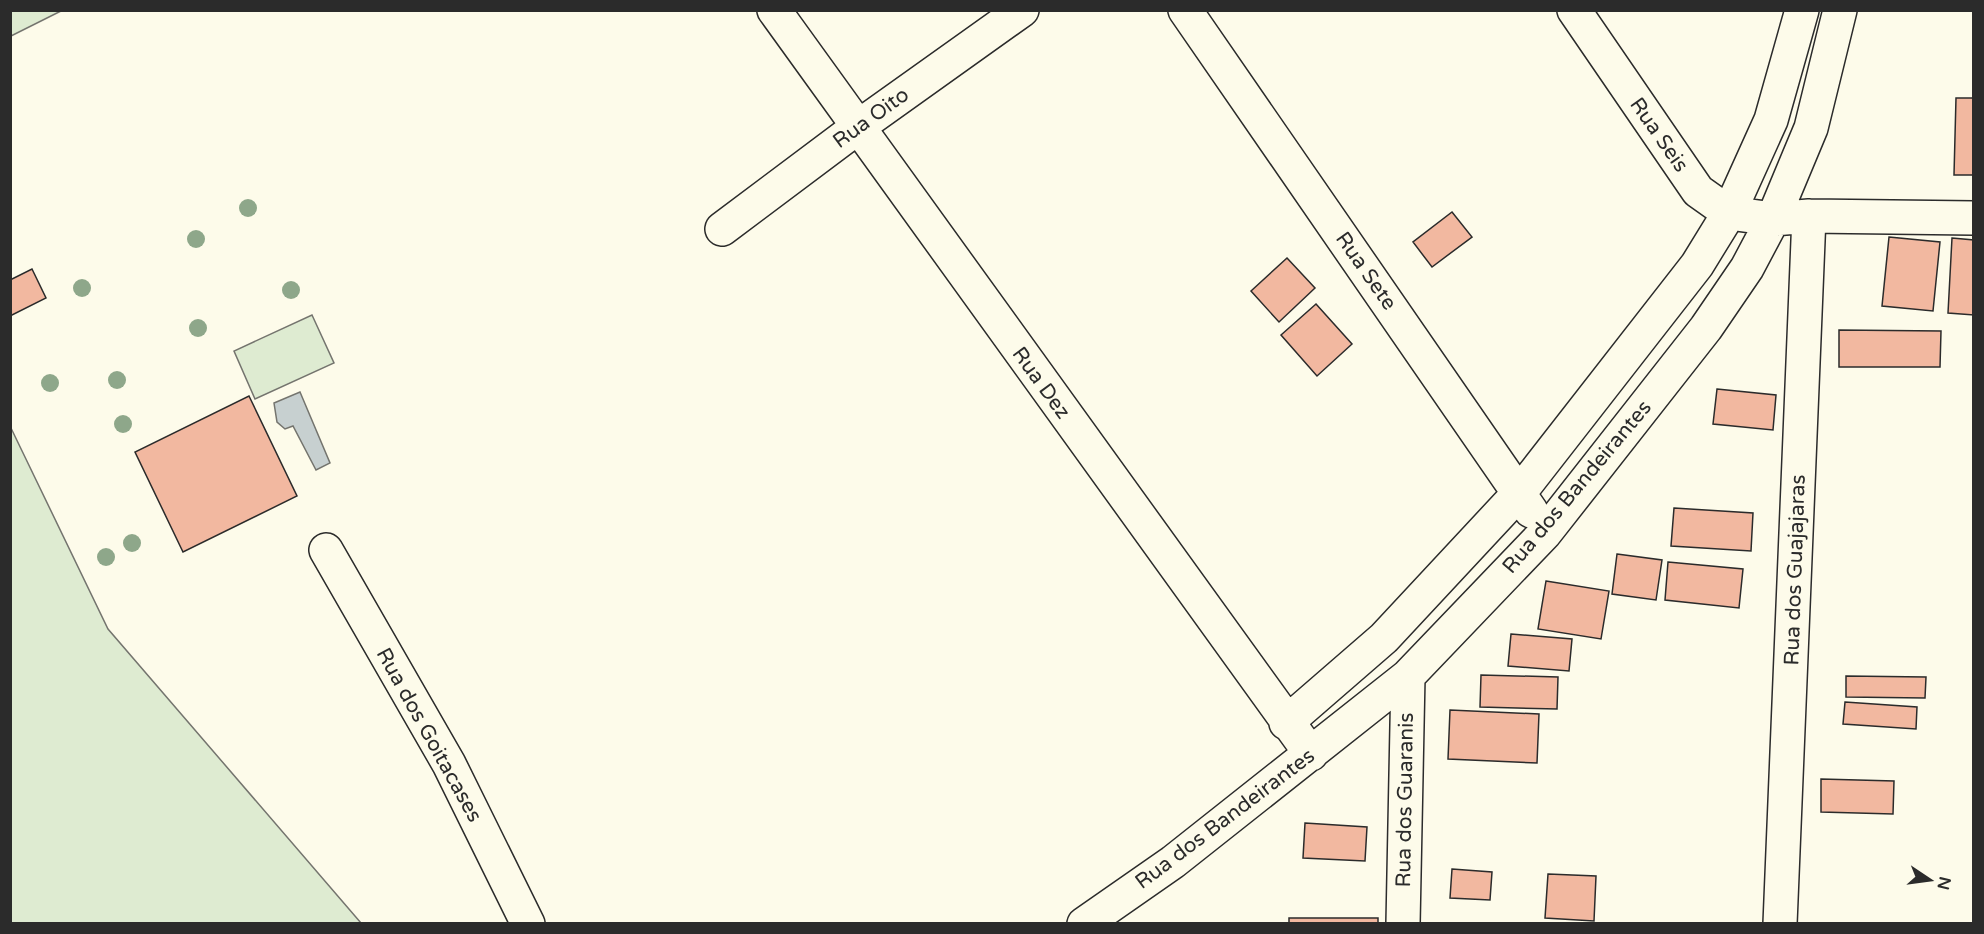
<svg xmlns="http://www.w3.org/2000/svg" width="1984" height="934" viewBox="0 0 1984 934" font-family="'Varela Round',sans-serif">
<style>
.green{fill:#deebd1;stroke:#74746e;stroke-width:1.5}
.water{fill:#c7d0d0;stroke:#74746e;stroke-width:1.5}
.building{fill:#f2b8a0;stroke:#2b2b2b;stroke-width:1.5}
.lines{fill:none;stroke-linecap:round;stroke-linejoin:round}
.minor-casing{stroke:#2b2b2b;stroke-width:36}
.minor{stroke:#fdfbea;stroke-width:33}
.tree{fill:#8ea78a}
.labels{text-anchor:middle;dominant-baseline:central;stroke-width:4.5;stroke-linejoin:round;paint-order:stroke}
.street-label{font-size:21px;fill:#2b2b2b;stroke:#fdfbea}
</style>
<rect width="100%" height="100%" fill="#fdfbea"/>
<path class="green" d="M11 10H61V11L11 36Z
M312 315 334 363 255 399 234 351Z
M10 426 108 629 361 923H11Z"/>
<path class="water" d="M300 392 330 463 316 470 293 426 285 429 277 422 274 403Z"/>
<path class="building" d="M1956 98H1974V175H1954Z
M1452 212 1472 237 1432 267 1413 242Z
M1889 237 1940 242 1933 311 1882 306Z
M1952 238 1974 240V315L1948 313Z
M1287 258 1315 288 1279 322 1251 291Z
M32 269 46 298 10 316V280Z
M1316 304 1352 344 1317 376 1281 335Z
M1839 330 1941 331 1940 367H1839Z
M1717 389 1776 395 1773 430 1713 424Z
M249 396 297 496 183 552 135 452Z
M1674 508 1753 513 1751 551 1671 546Z
M1617 554 1662 560 1656 600 1612 594Z
M1668 562 1743 569 1739 608 1665 600Z
M1546 581 1609 591 1601 639 1538 629Z
M1511 634 1572 639 1569 671 1508 666Z
M1481 675 1558 677 1557 709 1480 707Z
M1846 676 1926 677 1925 698 1846 697Z
M1845 702 1917 707 1916 729 1843 724Z
M1450 710 1539 714 1537 763 1448 759Z
M1821 779 1894 781 1893 814 1821 812Z
M1305 823 1367 827 1365 861 1303 858Z
M1452 869 1492 872 1490 900 1450 898Z
M1548 874 1596 876 1594 921 1545 918Z
M1289 918H1378V924H1289Z"/>
<g class="lines">
<defs>
<path id="minor" d="M774 10 1311 754
M1185 10 1531 511
M1574 10 1698 191 1729 213 1773 219 1809 216 1974 218
M722 229 858 127 1022 10
M326 550 449 764 528 924
M1286 723 1384 638 1520 492 1697 265 1729 213 1771 120 1802 10
M1084 924 1173 862 1408 676 1545 533 1706 328 1747 268 1773 219 1811 128 1840 10
M1403 924 1408 676
M1780 924 1809 216"/>
</defs>
<use href="#minor" class="minor-casing"/>
<use href="#minor" class="minor"/>
</g>
<g class="tree">
<circle cx="248" cy="208" r="9"/>
<circle cx="196" cy="239" r="9"/>
<circle cx="82" cy="288" r="9"/>
<circle cx="291" cy="290" r="9"/>
<circle cx="198" cy="328" r="9"/>
<circle cx="117" cy="380" r="9"/>
<circle cx="50" cy="383" r="9"/>
<circle cx="123" cy="424" r="9"/>
<circle cx="132" cy="543" r="9"/>
<circle cx="106" cy="557" r="9"/>
</g>
<g class="labels">
<g class="street-label">
<text transform="translate(871 118) rotate(-36)">Rua Oito</text>
<text transform="translate(1659 135) rotate(55)">Rua Seis</text>
<text transform="translate(1366 271) rotate(55)">Rua Sete</text>
<text transform="translate(1041 383) rotate(54)">Rua Dez</text>
<text transform="translate(1577 487) rotate(-50)">Rua dos Bandeirantes</text>
<text transform="translate(1795 570) rotate(-88)">Rua dos Guajajaras</text>
<text transform="translate(429 735) rotate(61)">Rua dos Goitacases</text>
<text transform="translate(1405 800) rotate(-89)">Rua dos Guaranis</text>
<text transform="translate(1225 819) rotate(-37)">Rua dos Bandeirantes</text>
</g>
</g>
<rect width="1984" height="934" fill="none" stroke="#2b2b2b" stroke-width="24"/>
<g transform="translate(1930 880) rotate(103)" stroke="#fdfbea" stroke-width="4.5" paint-order="stroke">
<path d="M0-4.5L10 22L0 15L-10 22Z" fill="#2b2b2b"/>
<text y="-9" font-size="16" font-weight="bold" text-anchor="middle" fill="#2b2b2b">N</text>
</g>
</svg>
